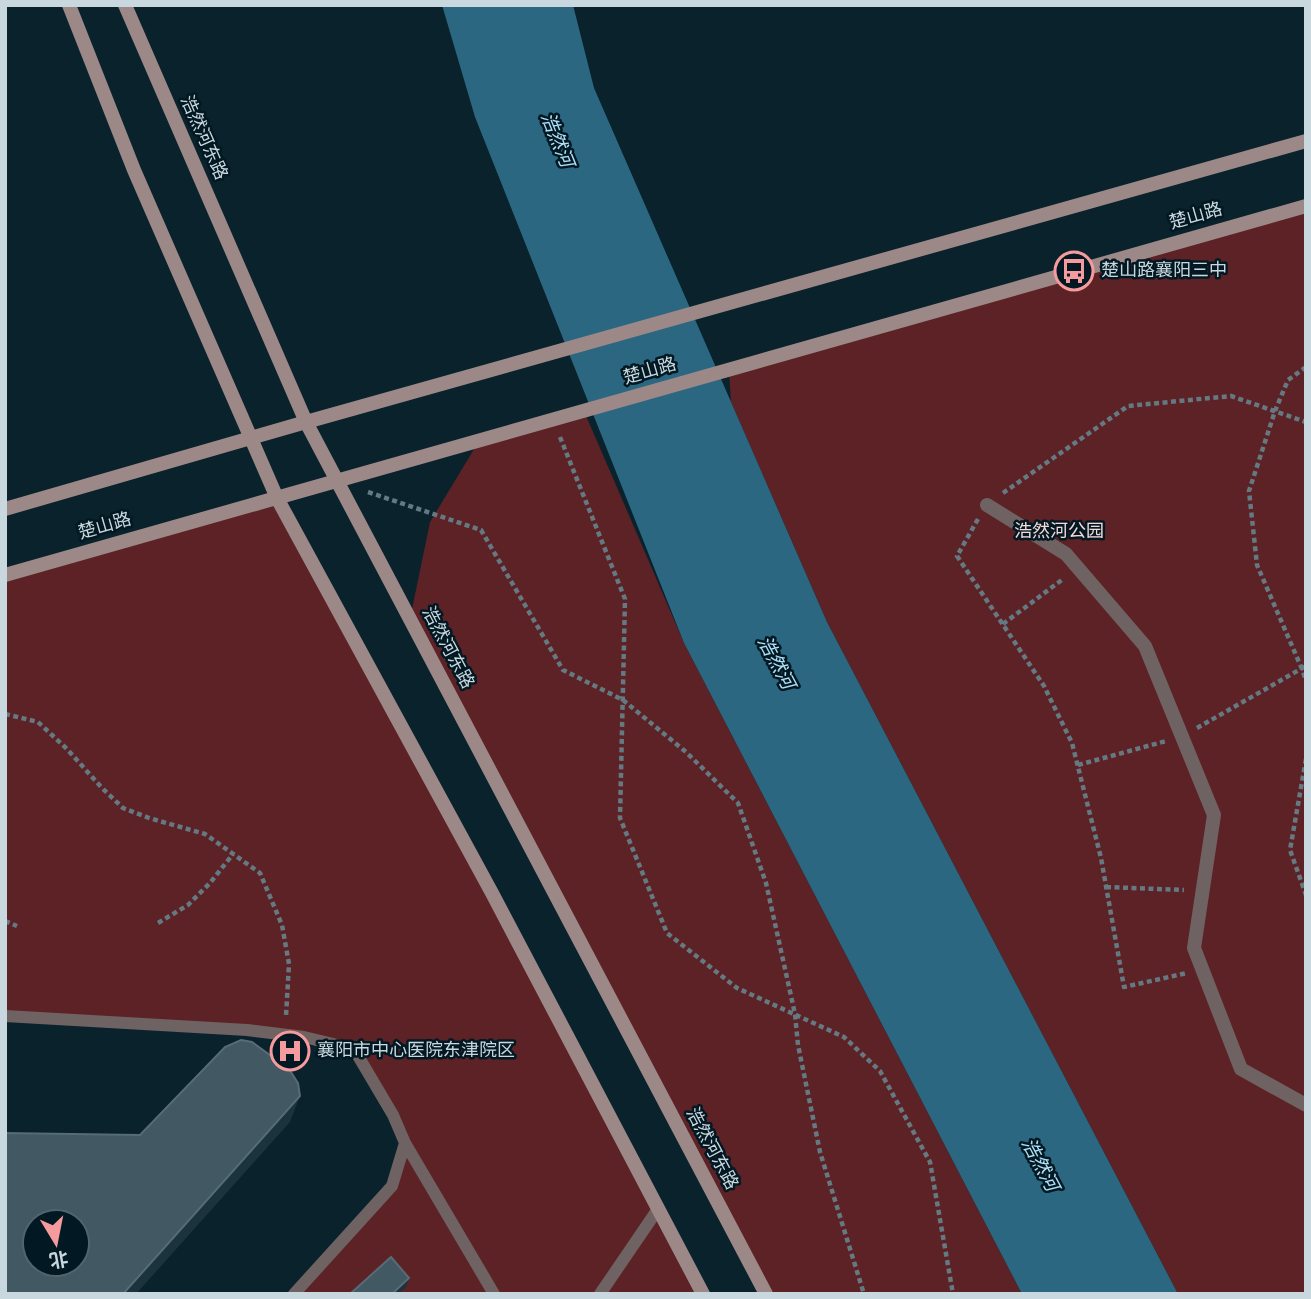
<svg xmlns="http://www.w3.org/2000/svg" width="1311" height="1299" viewBox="0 0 1311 1299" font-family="Overpass,'Noto Sans SC',sans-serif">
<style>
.green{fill:#5d2226}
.water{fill:#2c6781}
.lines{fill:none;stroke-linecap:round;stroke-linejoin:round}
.path{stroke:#657982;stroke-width:4.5;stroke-dasharray:5 3.5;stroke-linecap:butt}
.lane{stroke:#6f6262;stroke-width:12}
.street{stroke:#6f6262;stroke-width:14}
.secondary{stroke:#9d8888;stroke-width:14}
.shaded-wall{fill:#1a333d}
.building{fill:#425862;stroke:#576c76;stroke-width:2;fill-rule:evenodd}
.labels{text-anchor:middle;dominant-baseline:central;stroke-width:5;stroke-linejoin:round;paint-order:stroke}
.street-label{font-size:18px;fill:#c9d7de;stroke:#021822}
.poi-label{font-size:18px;fill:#c9d7de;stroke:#021822;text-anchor:start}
.park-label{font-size:18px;fill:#f4d9d8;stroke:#021822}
.water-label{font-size:19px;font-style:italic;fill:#afe0f8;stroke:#021822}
</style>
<rect width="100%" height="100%" fill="#09222c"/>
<path class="green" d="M1306 206V1294H1178L827 622 731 402 729 370Z
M584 411 684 643 1022 1294H766L410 619 430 522 479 441Z
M277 498 703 1294H294L392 1186 405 1143 354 1049 304 1037 5 1016V575Z"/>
<path class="water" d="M442 5H573L594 88 827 622 1178 1294H1022L684 643 475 117Z"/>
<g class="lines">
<path class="path" d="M1306 367 1288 380 1275 411 1249 491 1257 565 1302 669 1306 681
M560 437 625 599 620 818 667 933 737 988 844 1037 880 1071 930 1162 953 1294
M368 492 481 530 563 670 623 700 686 752 738 803 766 883 795 1014 798 1045 820 1152 864 1294
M1003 493 1128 406 1231 396 1306 422
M978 519 957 556 1044 686 1072 743 1101 858 1124 987 1187 973
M1003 624 1063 579
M5 714 38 722 67 749 102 788 123 808 149 818 205 834 260 873 282 925 289 964 286 1016
M1197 728 1306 666
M1306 759 1290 850 1306 895
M1078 765 1166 741
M1106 887 1184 890
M5 921 17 926
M158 923 188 905 210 883 233 854"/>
<path class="lane" d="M5 1016 247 1030 304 1037 354 1049 393 1115 405 1143 392 1186 294 1294
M405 1143 494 1294
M600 1294 658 1209"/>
<path class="street" d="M987 505 1066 554 1145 646 1214 815 1194 948 1241 1069 1306 1105"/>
<path class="secondary" d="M69 5 134 170 277 498 492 893 703 1294
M125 5 306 422 766 1294
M5 509 306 422 1306 141
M5 575 1306 206"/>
</g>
<path class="shaded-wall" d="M300 1096 290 1122 136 1294H123Z
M409 1278 406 1287 398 1294H392Z"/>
<path class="building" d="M241 1040 252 1042 289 1069 298 1083 300 1096 123 1294H5V1133L140 1135 225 1047ZM35 1222H77V1264H35Z
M391 1257 409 1278 392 1294H350Z"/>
<defs>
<symbol id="bus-ring" viewBox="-11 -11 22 22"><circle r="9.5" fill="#021822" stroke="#f59b9d" stroke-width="1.5"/><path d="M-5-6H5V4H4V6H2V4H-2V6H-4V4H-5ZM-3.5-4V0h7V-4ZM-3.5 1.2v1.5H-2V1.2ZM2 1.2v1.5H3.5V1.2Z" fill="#f59b9d"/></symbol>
<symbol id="hospital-ring" viewBox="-11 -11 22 22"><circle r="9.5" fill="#021822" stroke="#f59b9d" stroke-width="1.5"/><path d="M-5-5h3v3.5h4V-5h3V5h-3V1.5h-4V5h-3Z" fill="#f59b9d"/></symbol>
</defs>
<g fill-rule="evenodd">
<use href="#bus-ring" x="1052" y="249" width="44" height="44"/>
<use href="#hospital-ring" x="268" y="1029" width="44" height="44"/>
</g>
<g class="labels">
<g class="street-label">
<text transform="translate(203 138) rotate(66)">浩然河东路</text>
<text transform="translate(1196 217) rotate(-16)">楚山路</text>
<text transform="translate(650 372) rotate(-16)">楚山路</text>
<text transform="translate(105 527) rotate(-16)">楚山路</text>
<text transform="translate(447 648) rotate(62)">浩然河东路</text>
<text transform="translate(711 1149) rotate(62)">浩然河东路</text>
</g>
<g class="poi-label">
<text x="1101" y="271">楚山路襄阳三中</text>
<text x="317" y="1051">襄阳市中心医院东津院区</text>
</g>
<g class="park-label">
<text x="1059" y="532">浩然河公园</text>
</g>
<g class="water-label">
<text transform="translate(556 140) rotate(68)">浩然河</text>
<text transform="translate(775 663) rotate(62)">浩然河</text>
<text transform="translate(1039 1165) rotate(62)">浩然河</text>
</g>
</g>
<rect width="1311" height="1299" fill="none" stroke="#c9d7de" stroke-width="14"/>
<g transform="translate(56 1243) rotate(170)"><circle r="33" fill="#021822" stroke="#52646d" stroke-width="2"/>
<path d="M0-5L12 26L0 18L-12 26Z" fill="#f59b9d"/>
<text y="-10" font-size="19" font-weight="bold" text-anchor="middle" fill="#c9d7de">北</text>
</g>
</svg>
